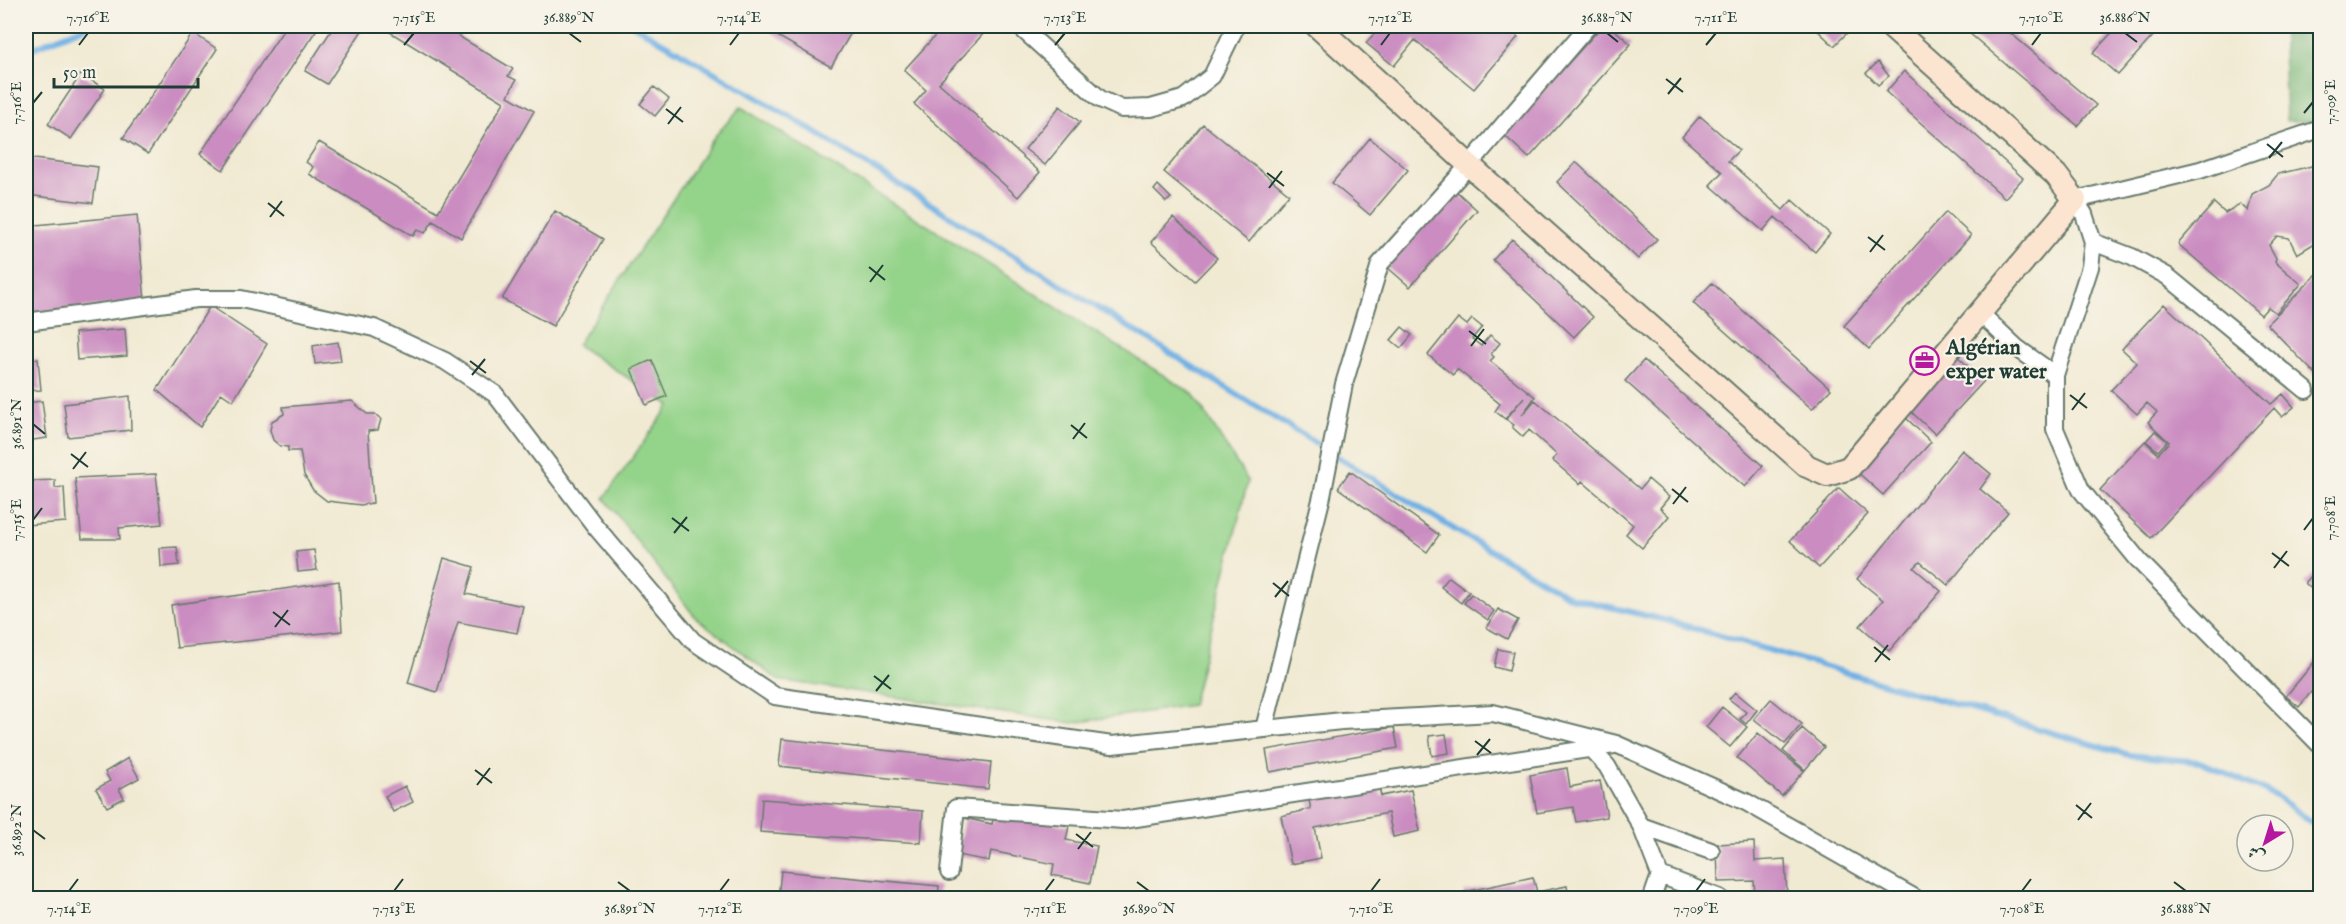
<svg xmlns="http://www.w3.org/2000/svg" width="2346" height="924" viewBox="0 0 2346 924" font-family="'IM FELL English',Amiri,serif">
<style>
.green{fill:#94d38a;stroke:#5a885f;stroke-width:1.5}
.forest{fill:#77b576;stroke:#4b7955;stroke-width:1.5}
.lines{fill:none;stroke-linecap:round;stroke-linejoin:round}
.stream{stroke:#71b0e4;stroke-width:6}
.building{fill:#cb8dc1}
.street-casing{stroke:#687a6c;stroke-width:20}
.secondary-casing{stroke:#687a6c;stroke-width:26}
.street{stroke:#fff;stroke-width:16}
.secondary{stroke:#fce5d0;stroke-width:22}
.ticks{fill:none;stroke:#1f3d34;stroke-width:2}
.labels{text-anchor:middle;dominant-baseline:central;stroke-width:4.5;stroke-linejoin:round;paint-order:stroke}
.poi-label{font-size:21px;font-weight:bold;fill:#1f3d34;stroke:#f7f3e8;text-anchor:start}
.neatline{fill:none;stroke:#1f3d34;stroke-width:2}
.ticks-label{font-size:15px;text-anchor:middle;fill:#1f3d34}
</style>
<rect width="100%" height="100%" fill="#f7f3e8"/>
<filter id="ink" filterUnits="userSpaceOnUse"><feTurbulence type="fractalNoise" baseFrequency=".0167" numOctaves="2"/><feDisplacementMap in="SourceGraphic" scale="12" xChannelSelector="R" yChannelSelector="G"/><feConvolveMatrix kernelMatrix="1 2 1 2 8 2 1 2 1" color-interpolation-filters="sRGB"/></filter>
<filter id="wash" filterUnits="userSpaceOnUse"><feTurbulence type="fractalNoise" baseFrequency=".008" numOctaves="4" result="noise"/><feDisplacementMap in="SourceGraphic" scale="24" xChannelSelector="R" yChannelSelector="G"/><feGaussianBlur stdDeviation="1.35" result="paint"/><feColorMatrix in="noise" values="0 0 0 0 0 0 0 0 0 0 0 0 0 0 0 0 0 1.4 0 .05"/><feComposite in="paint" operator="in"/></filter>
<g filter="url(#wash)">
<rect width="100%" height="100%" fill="#f1ead3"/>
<path class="green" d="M741 107 1193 394 1248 481 1192 705 1073 723 778 680 695 617 604 498 670 405 577 345 715 136Z"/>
<path class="forest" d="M2282 26H2320V121H2286Z"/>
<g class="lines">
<path class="stream" d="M635 26 792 118 1457 531 1572 598 1669 621 2129 755 2200 762 2274 795 2320 828
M26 51 87 26"/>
</g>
<g id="blocks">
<path class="building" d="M286 26H319L223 170 200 154Z
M334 26H365L327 84 305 71Z
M387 26H442L513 69 508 76 516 80 508 96 534 111 461 238 433 221 425 233 417 230 413 236 309 174 313 167 306 162 319 142 438 212 504 102 385 29Z
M760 26H855L831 67Z
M944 26H974L983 34 939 83 1040 172 1018 197 914 104 926 90 904 70Z
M1381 26H1445L1451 31 1456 26H1505L1518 37 1474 89 1415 40 1394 66 1366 43Z
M1602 26H1610L1631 44 1529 158 1504 135Z
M1813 26H1854L1834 46Z
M1961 26H2002L2096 105 2078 126Z
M2118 26H2162L2118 75 2093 53Z
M193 33 217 49 148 154 123 138Z
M1878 62 1889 76 1878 85 1866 73Z
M1904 71 2023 178 2005 198 1886 92Z
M81 74 105 89 71 139 48 124Z
M654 87 669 99 655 116 640 104Z
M1060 106 1080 122 1045 165 1025 149Z
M1700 116 1739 150 1728 161 1783 210 1792 200 1830 234 1815 252 1775 217 1763 231 1710 185 1722 172 1682 137Z
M1203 124 1289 194 1249 242 1164 172Z
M1370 138 1408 170 1370 215 1332 183Z
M26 158 98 167 93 203 26 195Z
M1576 162 1657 239 1638 259 1557 182Z
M2320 164V240L2297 254 2289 238 2277 236 2269 245 2276 258 2275 262 2301 284 2276 313 2268 307 2261 315 2178 244 2214 203 2225 213 2240 204 2248 211 2252 194 2269 185 2278 174Z
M1158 185 1171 198 1166 202 1154 190Z
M1455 190 1477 210 1410 287 1387 267Z
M555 211 603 239 553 326 502 299Z
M1946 212 1971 235 1869 349 1844 326Z
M137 215 145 301 26 314V226Z
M1173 217 1217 258 1195 281 1151 242Z
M1512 239 1593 317 1574 337 1493 260Z
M2320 271V375L2318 377 2267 324Z
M1712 283 1831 389 1812 409 1693 303Z
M2164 304 2271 404 2283 394 2294 407 2282 417 2274 408 2151 538 2100 490 2145 441 2158 454 2169 442 2148 422 2157 412 2147 403 2137 414 2111 390 2137 363 2122 349Z
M210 306 267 344 233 401 221 393 200 427 157 390Z
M1458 318 1467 325 1472 319 1482 327 1472 339 1481 346 1490 335 1500 343 1491 354 1494 357 1490 361 1535 397 1522 415 1535 400 1640 489 1648 479 1669 497 1660 508 1669 516 1642 548 1626 534 1633 525 1582 481 1580 484 1552 460 1557 455 1529 430 1523 437 1512 427 1514 425 1506 419 1524 397 1505 419 1495 411 1500 404 1457 369 1453 375 1428 355Z
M1402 327 1412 335 1401 348 1391 340Z
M125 329 127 356 77 360 75 333Z
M338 342 341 361 315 364 313 346Z
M1955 354 1984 381 1935 434 1906 407Z
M38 359 41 390 26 391V360Z
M652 360 667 396 646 405 631 369Z
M1644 360 1763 466 1745 487 1625 381Z
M130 396 131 430 68 437 64 404Z
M42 401 47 438 26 441V403Z
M352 401 367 414H375L381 419 378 430 368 431 373 503 361 505 327 501 313 490 304 475 300 451H288V447L280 446 273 440 270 430 272 421 284 414 283 407Z
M1903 415 1931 442 1883 495 1854 469Z
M2155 431 2167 441 2158 451 2146 441Z
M1962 450 1991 474 1980 489 2008 512 1948 585 1920 562 1914 568 1941 591 1889 651 1860 626 1883 600 1857 579Z
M1350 471 1439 535 1427 552 1338 488Z
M156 474 162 524 119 528 120 539H82L75 478Z
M55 480V488L64 487 66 522 26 525V494H31L32 481Z
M1839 488 1868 514 1819 568 1790 541Z
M177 547 179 565 161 567 160 548Z
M314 550 317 570 298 572 296 552Z
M444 558 474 567 466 594 523 606 517 633 458 622 437 692 408 683Z
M2320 566V597L2305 583Z
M1449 577 1469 592 1461 603 1441 587Z
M339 581 342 631 177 648 171 605Z
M1471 594 1494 611 1488 620 1464 603Z
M1498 609 1518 620 1507 639 1487 628Z
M1498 649 1513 652 1509 671 1494 667Z
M2320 655V681L2299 707 2286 696Z
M1735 692 1757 710 1746 724 1740 719 1746 712 1729 699Z
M1771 699 1802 724 1785 744 1754 719Z
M1722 707 1747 727 1730 747 1706 727Z
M1394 727 1398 748 1270 772 1266 750Z
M1802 728 1824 747 1805 770 1783 751Z
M1758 733 1804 771 1782 796 1737 758Z
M1446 734 1449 753 1432 756 1429 736Z
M782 739 991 762 988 789 779 766Z
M128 758 139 778 119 789 124 798 107 807 96 789 110 781 105 772Z
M1567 768 1570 787 1600 781 1607 817 1576 822 1573 807 1537 813 1530 775Z
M1378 783 1381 796 1411 790 1420 831 1393 837 1388 813 1315 828 1321 858 1291 864 1281 816 1311 809 1308 796Z
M405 786 413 802 393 812 385 796Z
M762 799 923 811 921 843 760 832Z
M995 812 1069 826 1066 840 1097 846 1090 883 1052 875 1054 864 991 851 989 861 957 855 964 818 992 824Z
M1754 842 1755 861 1785 859 1787 895 1755 897 1754 881 1718 882 1717 844Z
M781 871 939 886 938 898H778Z
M1533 877 1537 892 1567 886 1569 898H1466L1464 892Z"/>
</g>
</g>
<g filter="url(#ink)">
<use href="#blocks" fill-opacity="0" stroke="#687a6c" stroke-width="1.5"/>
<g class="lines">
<defs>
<path id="street" d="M1019 26 1100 99 1122 109 1151 108 1183 99 1212 76 1236 26
M2320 129 2200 170 2075 200 2084 214 2093 242 2090 267 2055 375V429L2081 490 2140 562 2320 745
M2093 242 2132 257 2167 276 2306 390
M1979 312 2017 348 2055 375
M26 322 196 299H241L374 328 445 361 495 394 595 526 693 641 775 696 1112 745 1342 721 1493 713 1616 744 1746 802 1915 898
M1264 729 1322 496 1344 384 1380 264 1469 165 1588 26
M1592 750 1607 766 1641 826 1660 875 1652 898
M1641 826 1711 851
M949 872 956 808 1123 820 1614 745
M1660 875 1720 898"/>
<path id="secondary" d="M1317 26 1469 165 1807 466 1827 475 1849 468 2075 200 2056 175 1890 26"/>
</defs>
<use href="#street" class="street-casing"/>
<use href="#secondary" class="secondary-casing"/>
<use href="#street" class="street"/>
<use href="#secondary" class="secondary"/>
</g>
</g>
<path class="ticks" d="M569 33 581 42M1607 33 1618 42M2125 33 2137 42M79 45 88 33M404 45 414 33M730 45 739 33M1055 45 1065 33M1381 45 1390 33M1706 45 1716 33M2032 45 2041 33M1666 79 1683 92M1668 94 1681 78M33 103 42 92M666 109 683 122M2304 113 2313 102M668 124 681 107M2267 144 2283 157M2269 158 2282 142M1267 173 1284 186M1269 188 1282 171M268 203 284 216M270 217 282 201M1868 237 1885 250M1870 252 1883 235M869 267 885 280M870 282 883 265M1469 331 1486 344M1471 346 1484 329M470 361 486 373M472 375 485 359M2070 395 2087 408M2072 410 2085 393M33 424 45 434M1071 425 1087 438M1073 439 1085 423M71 454 88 467M73 469 86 452M1672 489 1688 502M1673 504 1686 487M672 518 689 531M33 520 42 508M2304 530 2313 518M674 533 687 517M2272 553 2289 566M2274 568 2287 551M1273 583 1289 596M1275 597 1288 581M273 612 290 625M275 627 288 610M1874 647 1890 660M1875 662 1888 645M874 676 891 689M876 691 889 675M1475 741 1491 753M1477 755 1490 739M475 770 492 783M477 785 490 768M2076 805 2092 818M2078 820 2091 803M33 830 45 839M1076 834 1093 847M1078 849 1091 832M618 882 630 891M1137 882 1149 891M2174 882 2186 891M69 891 78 879M394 891 403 879M720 891 729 879M1045 891 1054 879M1371 891 1380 879M1696 891 1705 879M2022 891 2031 879"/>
<defs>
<symbol id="office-ring" viewBox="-11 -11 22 22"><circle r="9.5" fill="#f7f3e8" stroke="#b5179e" stroke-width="1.5"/><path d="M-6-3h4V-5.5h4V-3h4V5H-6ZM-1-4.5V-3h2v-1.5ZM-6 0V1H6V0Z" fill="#b5179e"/></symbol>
</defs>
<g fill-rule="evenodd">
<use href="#office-ring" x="1908" y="344" width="33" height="33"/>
</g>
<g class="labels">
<g class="poi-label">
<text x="1946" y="348">Algérian<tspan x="1946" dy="24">exper water</tspan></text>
</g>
</g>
<rect width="2346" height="924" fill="none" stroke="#f7f3e8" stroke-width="66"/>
<g transform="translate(2265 843) rotate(218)"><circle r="28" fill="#f7f3e8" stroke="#a1aaa0" stroke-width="1.5"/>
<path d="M0-4.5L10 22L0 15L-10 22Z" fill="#b5179e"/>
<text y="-9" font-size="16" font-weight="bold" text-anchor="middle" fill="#1f3d34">ش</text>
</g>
<path d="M54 78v9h144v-9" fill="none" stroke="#1f3d34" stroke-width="3"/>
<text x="63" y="78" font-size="18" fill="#1f3d34" stroke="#f7f3e8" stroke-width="4.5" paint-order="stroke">50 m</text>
<rect x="33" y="33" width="2280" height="858" class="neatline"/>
<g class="ticks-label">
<text x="88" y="22">7.716°E</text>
<text x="414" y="22">7.715°E</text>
<text x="569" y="22">36.889°N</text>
<text x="739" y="22">7.714°E</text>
<text x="1065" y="22">7.713°E</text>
<text x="1390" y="22">7.712°E</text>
<text x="1607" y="22">36.887°N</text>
<text x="1716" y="22">7.711°E</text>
<text x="2041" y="22">7.710°E</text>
<text x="2125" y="22">36.886°N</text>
<text transform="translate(2330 102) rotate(-90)" y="5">7.709°E</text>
<text transform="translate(16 103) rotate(-90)" y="5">7.716°E</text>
<text transform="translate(16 424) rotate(-90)" y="5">36.891°N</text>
<text transform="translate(2330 518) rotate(-90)" y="5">7.708°E</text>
<text transform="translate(16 520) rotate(-90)" y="5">7.715°E</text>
<text transform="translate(16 830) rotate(-90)" y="5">36.892°N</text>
<text x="69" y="913">7.714°E</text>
<text x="394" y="913">7.713°E</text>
<text x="630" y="913">36.891°N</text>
<text x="720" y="913">7.712°E</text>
<text x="1045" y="913">7.711°E</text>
<text x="1149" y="913">36.890°N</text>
<text x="1371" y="913">7.710°E</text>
<text x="1696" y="913">7.709°E</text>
<text x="2022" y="913">7.708°E</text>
<text x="2186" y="913">36.888°N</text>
</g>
</svg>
